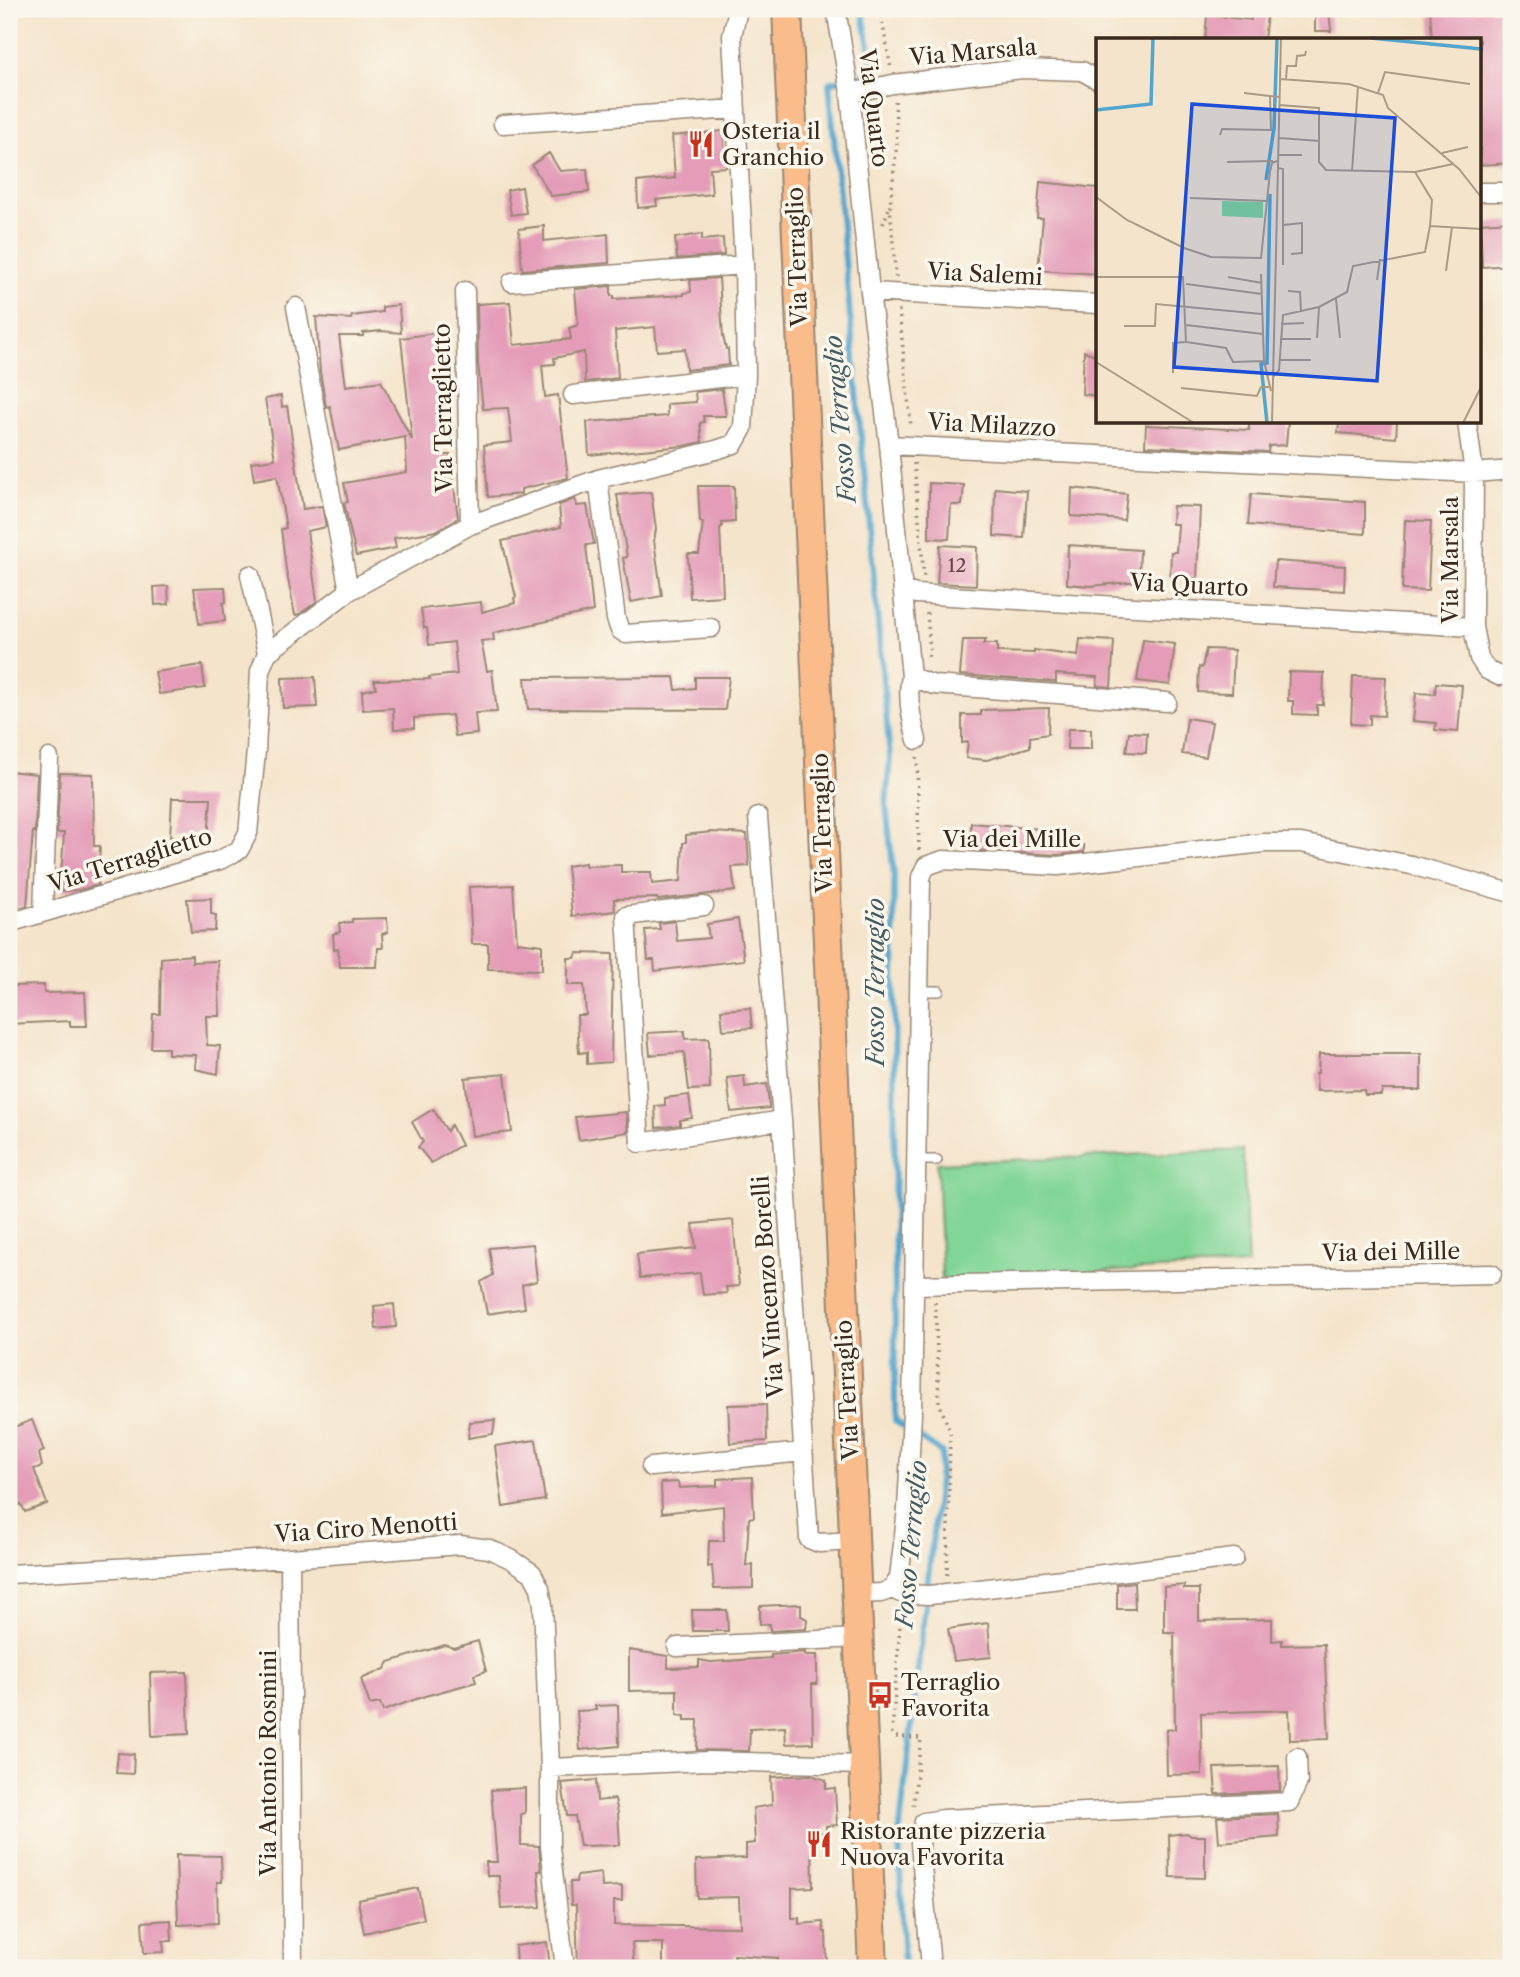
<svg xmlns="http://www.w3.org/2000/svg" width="1520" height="1977" viewBox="0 0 1520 1977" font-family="'Libre Caslon Text',serif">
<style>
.green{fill:#81d597;stroke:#5e805a;stroke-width:2}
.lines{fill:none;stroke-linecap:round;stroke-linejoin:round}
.stream{stroke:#52a6ce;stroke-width:6}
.building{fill:#e49cb8}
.lane-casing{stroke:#988774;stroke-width:12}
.street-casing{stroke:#988774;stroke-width:21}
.primary-casing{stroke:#988774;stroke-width:32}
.path{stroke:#988774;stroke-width:3.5;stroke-dasharray:2 5;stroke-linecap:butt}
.lane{stroke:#fff;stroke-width:9}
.street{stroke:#fff;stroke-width:18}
.primary{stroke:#f9bc8a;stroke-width:28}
.labels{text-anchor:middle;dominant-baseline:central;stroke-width:7;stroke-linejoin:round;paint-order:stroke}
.number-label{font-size:19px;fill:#654644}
.street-label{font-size:23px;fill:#3b2a1e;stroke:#fbf7ec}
.poi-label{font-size:23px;fill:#3b2a1e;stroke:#fbf7ec;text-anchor:start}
.water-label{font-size:24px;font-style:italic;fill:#445c64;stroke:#fbf7ec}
.inset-river{fill:none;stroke:#52a6ce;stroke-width:3.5}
.inset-road{fill:none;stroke:#aa9a86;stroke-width:2}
.view{fill:#1d4ed8;fill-opacity:0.15;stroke:#1d4ed8;stroke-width:3.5}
.inset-edge{fill:none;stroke:#3b2a1e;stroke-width:3.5}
</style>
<rect width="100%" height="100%" fill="#fbf7ec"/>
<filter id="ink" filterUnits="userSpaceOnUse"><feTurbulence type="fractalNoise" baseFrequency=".0143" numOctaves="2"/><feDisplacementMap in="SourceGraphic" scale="14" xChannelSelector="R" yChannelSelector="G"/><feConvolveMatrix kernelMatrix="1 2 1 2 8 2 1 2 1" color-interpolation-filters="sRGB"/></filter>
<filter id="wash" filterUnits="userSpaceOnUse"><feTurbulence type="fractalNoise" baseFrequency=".00686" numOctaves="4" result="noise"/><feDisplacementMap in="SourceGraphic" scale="28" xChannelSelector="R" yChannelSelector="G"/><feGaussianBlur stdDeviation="1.57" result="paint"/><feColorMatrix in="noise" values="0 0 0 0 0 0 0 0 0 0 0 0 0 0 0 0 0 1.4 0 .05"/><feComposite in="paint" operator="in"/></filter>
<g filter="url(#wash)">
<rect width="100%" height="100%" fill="#f4e4cb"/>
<path class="green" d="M1243 1150 1248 1265 942 1279 937 1163Z"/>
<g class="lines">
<path class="stream" d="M862 9 874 72 829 83 890 757 886 806 894 876 895 1421 942 1453 899 1837 904 1968"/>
</g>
<g id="blocks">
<path class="building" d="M1315 9H1329L1331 31H1315Z
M1430 9H1511V82H1507L1511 163 1480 165V40H1432Z
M1252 13 1267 14 1264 40H1205L1207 15 1251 20Z
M723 131 726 167 710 168 712 194 656 200 657 206 638 208 637 182 675 178 672 136Z
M549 153 560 171 587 169 589 192 551 196 532 165Z
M1040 182 1097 188V274L1038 270 1043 218H1037Z
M522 187 526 213 511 215 507 190Z
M1511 221V265L1482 267 1480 223Z
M544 226V241L608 234 609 263 522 270 519 229Z
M702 234V240L723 238 724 255 677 259 675 238Z
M719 278 723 336 726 349H728L729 365 686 370 685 349 657 351 655 327 615 331 618 378 585 382 584 352 554 358 555 364 542 365 545 397 558 395 568 478 521 489V494L488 497 484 445 512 442 508 408 483 409 478 364 477 304 510 302 514 345 571 339 569 328 578 325 575 289 611 286V296H614V299L684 295V293L691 292 690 280Z
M399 305 401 333 381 331 363 333V336H339L346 386 381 381 412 440 401 338 441 332 444 377 437 378 441 414H436L442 455H450L453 487H454L458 518 436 531 394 538 396 548 356 556 344 503 348 502 344 483 407 472 405 437 339 450 330 406 326 407 320 371 316 317 351 319 352 316 382 312V307Z
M1084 351 1098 356V396L1082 394Z
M722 389 726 416H703L704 422 700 423 702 442 684 446 589 455 587 422 667 416V404L696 402 695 392Z
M281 396 282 407 287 406 303 509 322 506 326 527 307 531 317 601 300 614 295 615 286 569 281 529 286 528 277 476 254 480 251 462 275 459 265 399Z
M1249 422H1288L1286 445 1269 446 1268 452 1145 446 1146 425 1249 430Z
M1339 422H1397L1396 438 1338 433Z
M929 483 964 485 962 505H951L949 539 929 538Z
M698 486H734L735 522 722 523V527L720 528 723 596 690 598 688 554H699L703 522H700Z
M995 488 1027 491 1024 538 994 536Z
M1072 488 1127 494 1124 520 1071 516Z
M651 492 656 529 654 541 662 596 631 602 623 558 627 557 617 495Z
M1251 494 1365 502V534L1248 525Z
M575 499 577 506 587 505 594 544 586 545 593 611 493 633 494 640 481 641 487 671 492 670 497 712 475 713 477 734 455 736 452 715 414 718V728L394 729 393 708 363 710 362 691 376 688 374 680 430 679 429 677 457 674 454 642 429 645 427 628H424L421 609 481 602 482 612 515 603 514 598 516 597 502 541 561 527 559 505Z
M1173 506 1200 507 1197 578 1170 577 1171 552H1176L1178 524H1172Z
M1405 520 1431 521 1428 591 1402 590Z
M940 545 977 547 976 585 937 583Z
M1068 545 1140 550 1139 581 1091 586 1067 584Z
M1275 561 1345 566 1344 591 1273 587Z
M168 586 169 604 155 605 154 587Z
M225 587 226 602 223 603 225 621 199 624 194 588Z
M1080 639 1114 641 1111 687 1097 686V677L1056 674V682L960 675 963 640H986L983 644H997V652L1034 653V650L1078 656Z
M1143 640 1175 644 1170 685 1137 681Z
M1206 649 1234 650 1232 693 1198 692 1199 667 1202 668Z
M202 665 205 688 159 694 155 672Z
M1289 672 1324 673 1323 705H1317V715L1293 714V701H1288Z
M1353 676 1386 677 1384 716 1370 715V725L1351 724Z
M315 677 317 707 283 708 282 678Z
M674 677 676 690 695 688V677H729L725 710 528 709 525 678Z
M1436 683 1462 685 1458 732 1435 730 1436 723 1413 721 1416 693 1435 694Z
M1049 708 1048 734 1030 737V747L987 760 966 758 968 742 962 743V715H981V710Z
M1187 718 1212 722 1206 757 1182 754Z
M1068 729H1091V749H1067Z
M1129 732 1147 733 1146 753 1126 752Z
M9 771 37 774 35 832 33 831 27 906 22 907 9 906Z
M60 773 93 774 94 846H100L98 885 79 890 60 891 64 833H57Z
M172 798H211L208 839 170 837Z
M971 823 1040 829 1039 844 1084 845V852L1058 855 970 850Z
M711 832 747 834 749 866 732 867 735 891 658 900 657 898 614 899 615 911 572 916 567 866 585 863V866L621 865V872H651L652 884 681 881 683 843 686 842V835Z
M513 885 517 942 542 945V970L488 969V944H472L469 887Z
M211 898V914L216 915 215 931 191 932 187 899Z
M387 918 388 932 382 934 383 948H378L377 967H340L338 948 334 949 333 934 340 932 339 923 352 922V919Z
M738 919 744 960 655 971 654 960H648L645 930 660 929 659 923 675 921 677 941 709 938 707 924Z
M577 953 613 954 611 1062 587 1064V1052L579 1053 577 1015H586L584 985H568V958H575Z
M192 955V962L218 961 220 1016H206L207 1045 220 1046 218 1074 195 1069 196 1055 168 1054V1048H151L153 1014H160L161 958Z
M44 985V993L85 992 87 1026H70V1021L9 1024V986Z
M750 1008 752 1028 723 1030 721 1010Z
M685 1031V1039L709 1038 710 1089 689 1090 684 1052 650 1055 648 1033Z
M1319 1054H1421V1090H1382L1381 1095H1365L1364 1090 1317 1091 1316 1073H1318Z
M505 1074 512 1132 472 1136 465 1078Z
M744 1076 745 1087 767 1084 769 1108 731 1112 727 1078Z
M689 1095 692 1118 680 1120V1125L656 1128 655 1106 665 1105V1098Z
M433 1109 447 1131 451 1125 461 1145 431 1163 418 1147 423 1142 412 1122Z
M626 1112 628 1132 579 1140 575 1117Z
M733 1220 739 1286 726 1287 727 1293 703 1295 700 1273 640 1278 637 1254 696 1248 693 1224Z
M533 1244 537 1281 522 1285 525 1308 487 1314 481 1282 493 1275 489 1248Z
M394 1304 396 1327 376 1329 374 1306Z
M766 1404 767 1441 730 1443 728 1405Z
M32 1420 44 1451 39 1453 42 1466 34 1469 47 1504 25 1512 21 1504 9 1510V1429Z
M495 1420 493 1434 468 1438 470 1422Z
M536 1440 545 1500 503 1507 495 1446Z
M752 1477 754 1517 749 1518 746 1566 753 1564V1588L714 1589 712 1566 708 1567 709 1541H724L723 1506 662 1513 661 1483 678 1482 679 1488 717 1486V1479Z
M1134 1582 1135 1609H1117V1584Z
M1184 1585V1589H1199V1621L1272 1619V1641L1282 1640V1645L1324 1644 1329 1739 1290 1740 1289 1710 1201 1713 1202 1774 1167 1775 1166 1730 1175 1729 1174 1632H1164V1587Z
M801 1604V1616L807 1619 806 1629 770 1631V1624H760V1606Z
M692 1610H727L728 1631H693Z
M988 1623 991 1657 954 1661 948 1629Z
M478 1641 486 1671 474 1675 476 1682 425 1696 383 1711 380 1703 370 1705 361 1679 385 1669 389 1662 445 1645 454 1648Z
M629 1650 668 1656V1668L699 1667V1660L711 1662 771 1658V1655L805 1652V1655H817V1684H812L813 1743 786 1744 785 1727 750 1729 749 1751 697 1750 698 1720H685V1716L677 1715V1690L629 1691Z
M187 1672 189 1734 152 1736 150 1673Z
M618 1705 619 1746 580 1750 577 1711 596 1710 595 1706Z
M118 1753 134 1754 133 1774 116 1773Z
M1279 1766 1280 1791 1216 1794 1214 1768Z
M811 1775 826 1780V1789L835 1788 837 1825 826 1826V1832L812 1834 813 1887 792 1888V1918H799V1924L823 1922 824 1932H826L827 1968H778V1958L734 1955 735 1968H663V1943H632L634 1968H578L576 1905H571L570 1882H576L577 1876 601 1873 602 1887 622 1886V1901H614V1925L740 1927 739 1897 697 1898 696 1860 746 1858V1844L755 1843 753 1808 772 1805 771 1777Z
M596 1780 597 1801 615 1799 618 1813 620 1845 580 1846 575 1816H567L562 1783Z
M525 1788V1813L521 1814V1845L539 1846 541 1871H538L541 1907 501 1909 499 1876H487L486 1862H497L491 1790Z
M1278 1814 1279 1837 1219 1842 1217 1817Z
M1187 1833 1191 1836H1205V1878L1170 1877 1169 1835Z
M176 1855 221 1856 222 1882H217L218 1923 178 1925Z
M418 1888 424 1919 364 1933 358 1900Z
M171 1920 172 1941H163L164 1952 144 1953 142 1922Z
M547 1942 550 1968H516L515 1946Z"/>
</g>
</g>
<g filter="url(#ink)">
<use href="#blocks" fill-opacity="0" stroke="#988774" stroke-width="2"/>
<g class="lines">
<defs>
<path id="lane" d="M9 454V462
M919 991H939
M916 1160H937"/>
<path id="street" d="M836 9 850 93 870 292 889 445 911 677C906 696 912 722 917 740
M850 93 893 84 1022 69 1082 71 1098 80
M503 124 736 109
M1480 192H1511
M512 282 744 265
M465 291 470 525
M870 292 1098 304
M296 307 349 591
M573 395 746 375
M1467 422 1474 473 1473 627 1479 658 1487 670 1499 676 1511 675
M889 445 1474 473 1511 470
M598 479 616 619 620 630 626 634 711 628
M250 575 267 653
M903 590 916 594 1473 627
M911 677 934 685 1167 702
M758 817 782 1120 809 1539 819 1543 854 1541
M704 906 626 916 640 1143 782 1120
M43 912 49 758
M9 923 220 860 239 850 248 833 256 751 260 671 267 653 349 591 470 525 598 479 716 450 734 444 743 428 746 375 744 265 732 36 738 9
M914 1285 1492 1274
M651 1467 803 1452
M290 1558 293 1968
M9 1574 290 1558 460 1545 489 1549 511 1559 532 1573 540 1588 543 1605 550 1768V1847L565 1968
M892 1589 903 1594 930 1595 1234 1558
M856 1594 881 1593 892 1589 899 1578 907 1509 912 1414 921 877 926 866 943 860 1058 866 1264 843H1301L1411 865 1511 893
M677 1647 858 1638
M550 1768 708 1761 864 1765
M931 1968 920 1843 924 1822 943 1819 1289 1802 1298 1782 1297 1757"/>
<path id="primary" d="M787 9 873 1968"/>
</defs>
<use href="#lane" class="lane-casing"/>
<use href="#street" class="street-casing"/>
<use href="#primary" class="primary-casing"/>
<path class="path" d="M880 9 891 69
M895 101 897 143 890 206 896 278
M883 224 889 208
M899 310 911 427
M914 463 924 577
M927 613 930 650 928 657
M917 757 919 851
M935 1302 939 1402 950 1432 947 1576
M901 1613 892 1733 896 1737 921 1738 913 1809"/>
<use href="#lane" class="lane"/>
<use href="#street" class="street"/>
<use href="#primary" class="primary"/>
</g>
</g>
<defs>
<symbol id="restaurant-bare" viewBox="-9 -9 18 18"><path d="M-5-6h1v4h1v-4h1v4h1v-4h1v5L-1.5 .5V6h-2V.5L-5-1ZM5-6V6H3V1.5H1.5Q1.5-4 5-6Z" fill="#c8321e" stroke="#fbf7ec" stroke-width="2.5" paint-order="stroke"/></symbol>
<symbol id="bus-bare" viewBox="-9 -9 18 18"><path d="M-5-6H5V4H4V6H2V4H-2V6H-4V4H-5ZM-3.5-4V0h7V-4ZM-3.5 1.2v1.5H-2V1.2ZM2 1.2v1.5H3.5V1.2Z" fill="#c8321e" stroke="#fbf7ec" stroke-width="2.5" paint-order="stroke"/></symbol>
</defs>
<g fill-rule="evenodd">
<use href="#restaurant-bare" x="682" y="125" width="38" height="38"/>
<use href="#bus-bare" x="861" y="1676" width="38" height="38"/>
<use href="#restaurant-bare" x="800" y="1825" width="38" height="38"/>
</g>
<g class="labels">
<g class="number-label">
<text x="957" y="565">12</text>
</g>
<g class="street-label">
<text transform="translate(973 52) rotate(-5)">Via Marsala</text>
<text transform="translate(874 108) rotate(83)">Via Quarto</text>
<text transform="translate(797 257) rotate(-92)">Via Terraglio</text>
<text transform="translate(985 274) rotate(3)">Via Salemi</text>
<text transform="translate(443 408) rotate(-91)">Via Terraglietto</text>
<text transform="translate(992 425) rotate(3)">Via Milazzo</text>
<text transform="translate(1450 560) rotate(-90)">Via Marsala</text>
<text transform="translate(1189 585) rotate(3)">Via Quarto</text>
<text transform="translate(822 823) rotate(-92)">Via Terraglio</text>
<text x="1012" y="839">Via dei Mille</text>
<text transform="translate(130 860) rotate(-17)">Via Terraglietto</text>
<text transform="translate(1391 1252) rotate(-1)">Via dei Mille</text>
<text transform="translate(768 1287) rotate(-94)">Via Vincenzo Borelli</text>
<text transform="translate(847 1390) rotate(-93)">Via Terraglio</text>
<text transform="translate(366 1528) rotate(-4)">Via Ciro Menotti</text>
<text transform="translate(268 1763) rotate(-90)">Via Antonio Rosmini</text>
</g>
<g class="poi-label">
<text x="722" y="131">Osteria il<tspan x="722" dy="26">Granchio</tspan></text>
<text x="901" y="1682">Terraglio<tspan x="901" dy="26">Favorita</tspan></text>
<text x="840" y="1831">Ristorante pizzeria<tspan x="840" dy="26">Nuova Favorita</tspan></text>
</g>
<g class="water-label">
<text transform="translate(840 419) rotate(-95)">Fosso Terraglio</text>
<text transform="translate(875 982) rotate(-90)">Fosso Terraglio</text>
<text transform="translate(911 1544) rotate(-85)">Fosso Terraglio</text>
</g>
</g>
<g transform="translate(1096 38)">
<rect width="385" height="385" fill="#f4e4cb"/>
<path d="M126 163 167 164V180L126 178Z" fill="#81d597"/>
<path class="inset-river" d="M275 0 385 11M0 72 55 66 57 0M170 142 178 90 181 1M171 385 165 326 171 325 174 156"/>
<path class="inset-road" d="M184 41 253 46 287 57 292 70 363 131 385 159M190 41 191 28H200L201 18 209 17 210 13M148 55 183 59M282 55 289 34 374 46M183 67 223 70V124L230 132 319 134 336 162 334 188M124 97 126 91 175 92 174 59M183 100 224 103M346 115 372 109M182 117H206M131 124 177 123M182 130 187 131V227M256 133 262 48M319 134 357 126M0 159 31 182 88 210 115 219 165 220 174 134 176 125 181 123M94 160 171 163M187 187 206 185V215L195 216M350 233 356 189M165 236 168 323 175 353M0 239H87L90 304 130 310 137 324 168 323M132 239 166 245M281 242 284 221M90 246 166 256M192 253 204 254 205 274M240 261 244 300M185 286 208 285M90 287 167 296M28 288H59L60 266 166 276M221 300 223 269M184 301H215M184 322H215M0 324 98 385M77 335V305L90 304M177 339 183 332 187 277 223 269 251 254 257 228 329 214 334 188 385 191M85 350 161 358 165 349H173M176 385 185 0M367 385 385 349"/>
<path class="view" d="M96 66 299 80 281 343 78 329Z"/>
<rect width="385" height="385" class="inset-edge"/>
</g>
<rect width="1520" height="1977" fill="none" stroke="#fbf7ec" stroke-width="35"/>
</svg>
